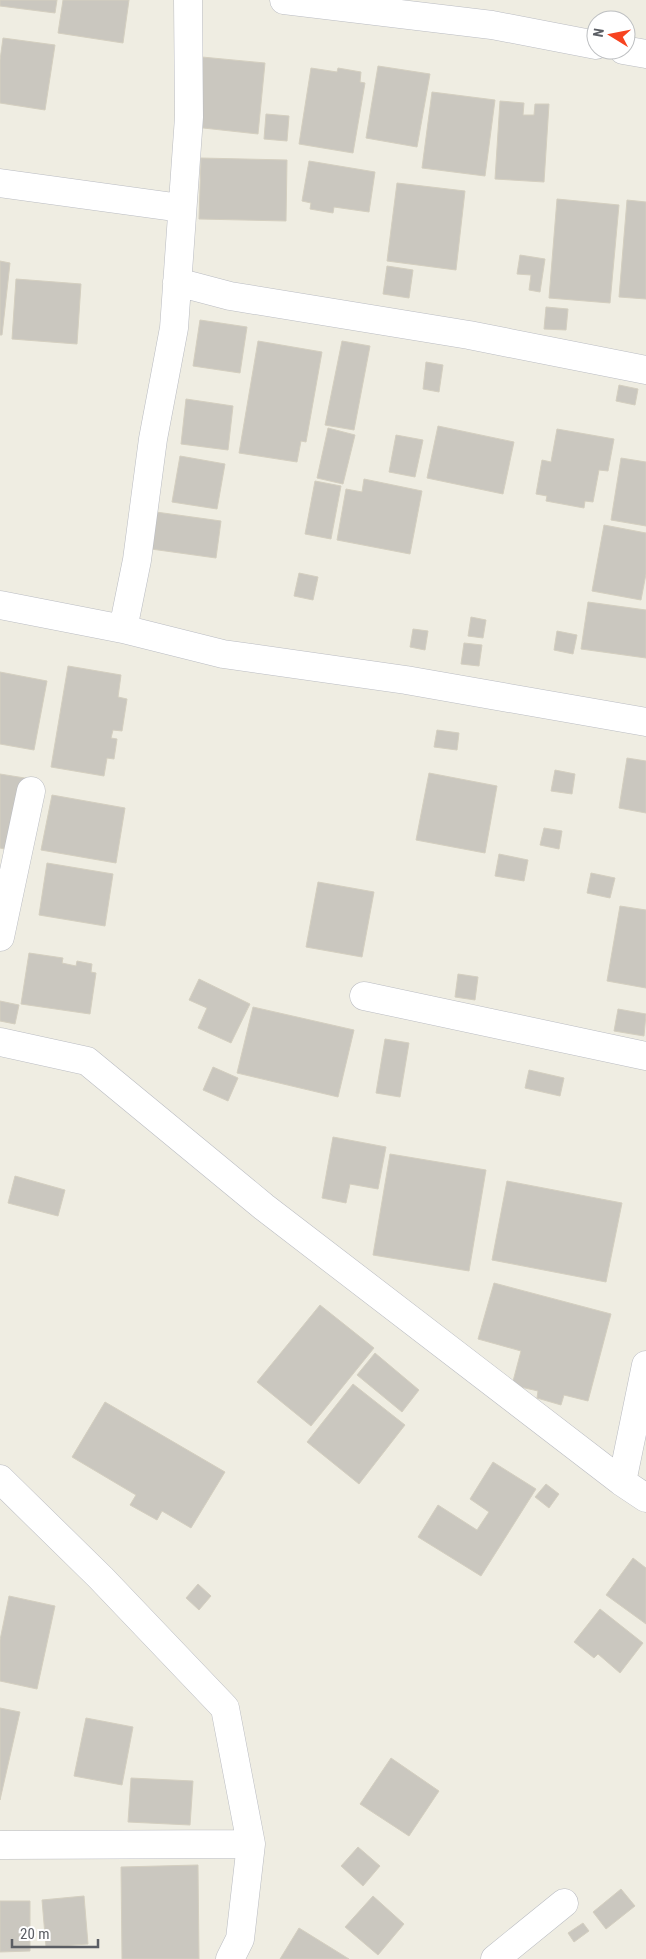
<svg xmlns="http://www.w3.org/2000/svg" width="646" height="1959" viewBox="0 0 646 1959" font-family="'Roboto Condensed',sans-serif">
<style>
.building{fill:#cac7bf;stroke:#d4cfc0}
.lines{fill:none;stroke-linecap:round;stroke-linejoin:round}
.minor-casing{stroke:#babcc2;stroke-width:29}
.minor{stroke:#fff;stroke-width:28}
</style>
<rect width="100%" height="100%" fill="#efede2"/>
<path class="building" d="M0 0H57L55 13 0 6Z
M63 0H129L123 43 58 33Z
M3 38 55 45 45 110 0 103V60Z
M202 57 265 63 258 134 194 127Z
M378 66 430 74 417 147 366 138Z
M311 68 337 72 338 68 361 72 360 82 365 83 353 153 299 144Z
M432 92 495 100 485 176 422 168Z
M500 101 524 103 523 115H534L535 104H549L544 182 495 179Z
M266 114 289 116 287 141 264 139Z
M201 158 287 160 286 221 199 219Z
M309 161 375 172 369 212 334 207 333 213 310 209 311 203 302 201Z
M397 183 465 191 456 270 387 261Z
M557 199 619 205 610 303 549 298Z
M627 200 646 202V299L619 297Z
M520 255 545 259 540 292 529 290 531 275 517 274Z
M0 261 10 263 2 335H0Z
M387 266 413 270 409 298 383 294Z
M16 279 81 284 77 344 12 339Z
M546 307 568 309 566 330 544 329Z
M200 320 247 327 240 373 193 366Z
M258 341 322 352 306 442 301 441 297 462 239 453Z
M342 341 370 346 354 430 325 425Z
M426 362 443 365 439 392 423 389Z
M619 385 638 389 635 405 616 401Z
M186 399 233 406 228 450 181 444Z
M438 426 514 442 503 494 427 478Z
M328 428 355 435 343 484 317 478Z
M557 429 614 439 608 471 599 470 593 502 585 501 584 508 546 501 547 496 536 494 542 460 551 462Z
M396 435 423 440 415 477 389 472Z
M180 456 225 464 217 509 172 502Z
M621 458 646 462V526L611 520Z
M364 479 422 491 410 554 337 540 346 489 362 492Z
M315 481 341 486 331 539 305 534Z
M156 512 221 521 216 558 151 549Z
M604 525 646 533V574L641 600 592 591Z
M299 573 318 577 313 600 294 596Z
M588 602 646 610V658L581 649Z
M471 617 486 620 483 638 468 636Z
M413 629 428 631 425 650 410 647Z
M557 631 577 635 573 654 554 650Z
M464 643 482 645 479 666 461 664Z
M68 666 121 675 118 697 127 699 122 731 113 730 111 738 117 739 114 759 107 758 104 776 51 767Z
M0 672 47 681 34 750 0 744Z
M437 730 459 733 457 750 434 747Z
M627 758 646 761V813L619 808Z
M555 770 575 774 572 794 551 791Z
M429 773 497 786 485 853 416 840Z
M0 774 31 779 17 852 0 848Z
M52 795 125 808 116 863 41 850Z
M544 828 562 831 559 849 540 845Z
M499 854 528 860 524 881 495 876Z
M47 863 113 874 105 926 39 915Z
M591 873 615 878 610 898 587 893Z
M318 882 374 892 362 957 306 947Z
M620 906 646 910V988L607 981Z
M29 953 63 958 62 963 76 966 77 961 92 964 91 972 96 973 90 1014 21 1004Z
M458 974 478 977 475 1000 455 997Z
M199 979 250 1004 231 1043 198 1028 207 1008 189 1000Z
M0 1001 19 1005 15 1024 0 1021Z
M253 1007 354 1030 338 1097 237 1073Z
M618 1009 646 1014 644 1036 614 1031Z
M385 1039 409 1043 400 1097 376 1093Z
M213 1067 238 1078 228 1101 203 1090Z
M529 1070 564 1078 560 1096 525 1088Z
M333 1137 386 1147 378 1189 350 1184 346 1203 322 1198Z
M390 1154 486 1170 469 1271 373 1255Z
M15 1176 65 1190 58 1216 8 1203Z
M507 1181 622 1203 606 1282 492 1260Z
M494 1283 611 1314 588 1401 564 1395 561 1405 537 1398 538 1391 512 1385 521 1351 478 1339Z
M320 1305 374 1348 311 1426 257 1382Z
M375 1353 419 1390 402 1412 357 1375Z
M353 1384 405 1425 359 1484 307 1442Z
M105 1402 225 1472 191 1528 162 1511 157 1520 130 1505 136 1495 72 1457Z
M493 1462 536 1489 481 1576 418 1537 438 1505 477 1530 489 1512 470 1499Z
M546 1484 559 1494 549 1508 535 1497Z
M633 1558 646 1568V1624L606 1595Z
M198 1584 211 1596 199 1610 186 1598Z
M9 1596 55 1606 37 1689 0 1681V1640Z
M600 1609 643 1643 620 1673 598 1654 594 1658 574 1642Z
M0 1708 20 1712 0 1800Z
M86 1718 133 1727 122 1785 74 1776Z
M391 1758 439 1791 409 1836 360 1804Z
M131 1778 193 1781 190 1825 128 1822Z
M358 1847 380 1866 363 1886 341 1866Z
M198 1865 199 1959H122L121 1867Z
M621 1889 635 1906 606 1929 593 1912Z
M84 1896 88 1944 46 1947 42 1900Z
M373 1896 404 1924 378 1955 345 1927Z
M0 1901H30V1951L0 1952Z
M583 1923 589 1931 574 1942 568 1933Z
M299 1928 349 1959H280Z"/>
<g class="lines">
<defs>
<path id="minor" d="M284 0 492 25 596 45
M623 50 646 54
M0 183 181 208
M177 282 230 296 469 335 646 370
M0 605 123 629 223 654 406 680 646 722
M123 629 137 560 153 439 174 328 189 117 188 0
M0 937 31 791
M364 996 646 1056
M0 1042 87 1061 264 1207 622 1482 646 1498
M0 1479 101 1578 225 1708 251 1844 240 1939 230 1959
M622 1482 646 1365
M0 1845 251 1844
M495 1959 564 1903"/>
</defs>
<use href="#minor" class="minor-casing"/>
<use href="#minor" class="minor"/>
</g>
<g transform="translate(611 35) rotate(280)"><circle r="24" fill="#ffffff" stroke="#bdbfc1"/>
<path d="M0-4L9 19L0 12L-9 19Z" fill="#f74320"/>
<text y="-8" font-size="14" font-weight="bold" text-anchor="middle" fill="#5b5e64">N</text>
</g>
<path d="M12 1939v8h86v-8" fill="none" stroke="#5b5e64" stroke-width="2.5"/>
<text x="20" y="1939" font-size="15" fill="#5b5e64" stroke="#ffffff" stroke-width="4" paint-order="stroke">20 m</text>
</svg>
